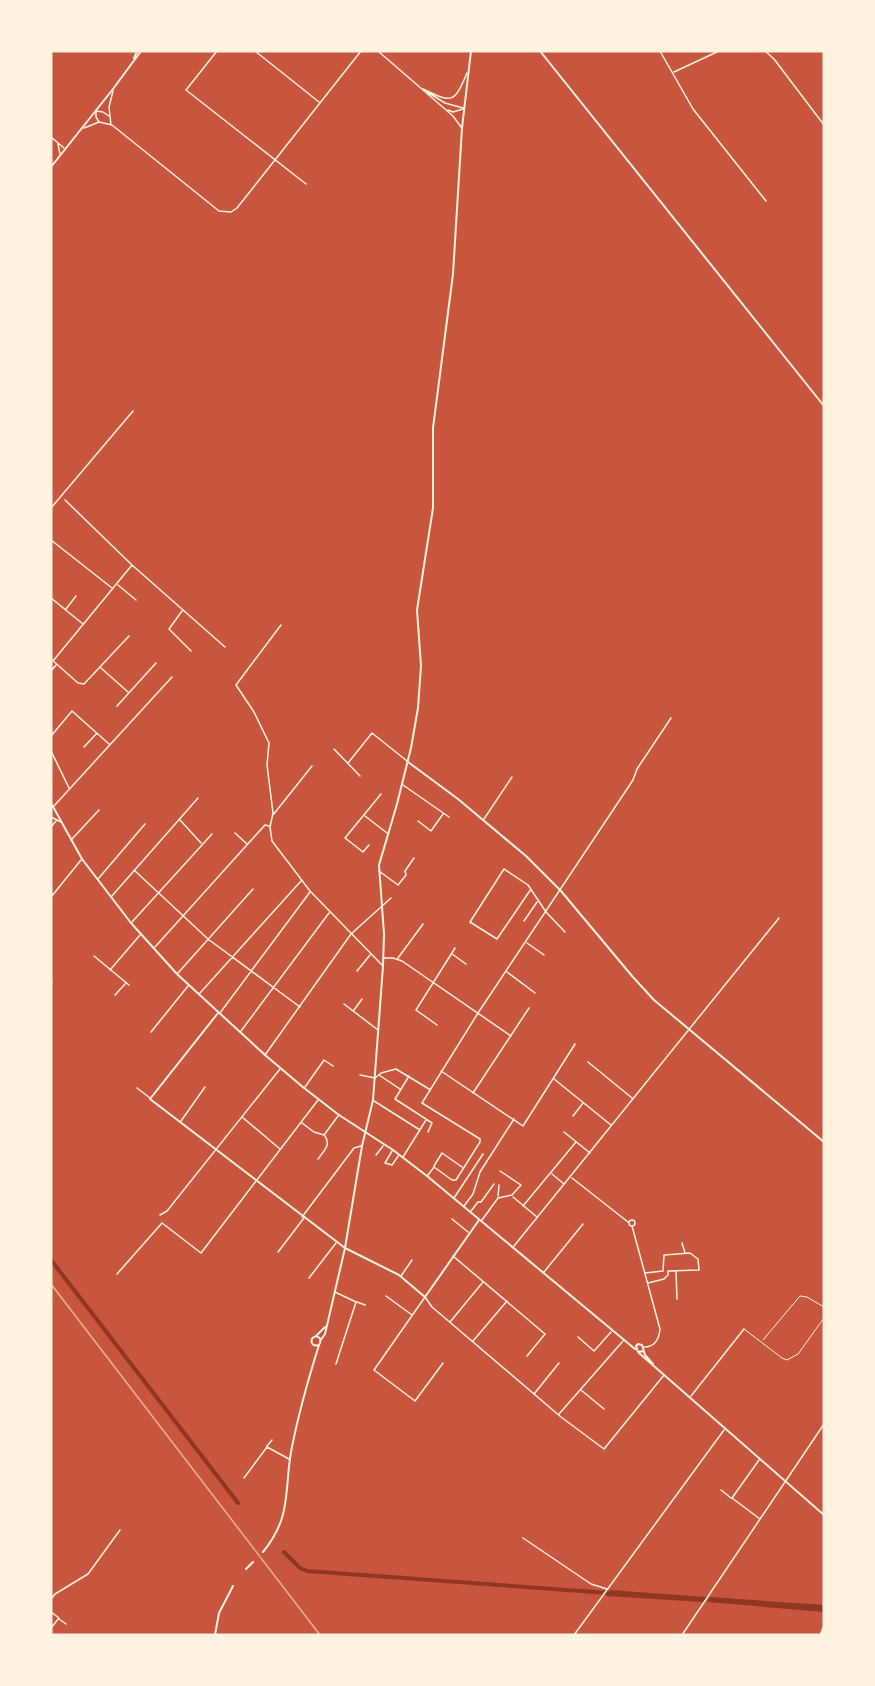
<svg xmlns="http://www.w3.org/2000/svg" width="875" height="1686" viewBox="0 0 875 1686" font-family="Rubik,sans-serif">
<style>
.water{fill:#8f3625}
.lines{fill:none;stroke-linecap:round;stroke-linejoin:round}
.canal{stroke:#8f3625;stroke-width:4}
.service{stroke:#fff3e0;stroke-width:1}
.minor{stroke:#fff3e0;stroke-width:1.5}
.tertiary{stroke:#fff3e0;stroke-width:2}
.secondary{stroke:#fff3e0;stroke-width:2}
.primary{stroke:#fff3e0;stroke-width:2}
.motorway{stroke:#fff3e0;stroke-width:3}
.rail{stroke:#e9b49f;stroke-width:1.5}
</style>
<rect width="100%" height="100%" fill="#c8553d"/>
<path class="water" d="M610 1590 707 1597 703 1602 606 1596Z
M710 1597 824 1605V1612L707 1602Z"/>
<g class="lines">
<path class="canal" d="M51 1260 238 1503
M284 1552 300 1568 307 1571 608 1593"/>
<path class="service" d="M744 1329 782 1358 787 1360 798 1354 824 1318
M763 1340 800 1296 807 1297 824 1307"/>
<path class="minor" d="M217 51 186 90 306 184
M255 51 319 102
M378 51 453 116 461 127
M660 51 693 109 766 201
M765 51 774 59 824 125
M674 72 719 51
M423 89C452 103 454 104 467 73
M427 92 445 103 463 108
M448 110 453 112 463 109
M109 116 103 112 96 111V117L99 122 112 125 219 211 231 212 237 208 361 51
M111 125 109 107 113 91
M84 128 99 122
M51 137 64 148
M58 144 60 154
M65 500 132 565
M51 508 133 411
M51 540 112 588
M118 585 136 600
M51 598 83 624
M66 609 76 596
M182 611 169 629 191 651
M281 625 236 685 254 712 269 743 267 765 273 813 270 827 272 841 310 891 383 966
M51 659 78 683 84 684 129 636
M53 661 132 565 225 647
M101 668 128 692
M51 671 56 665
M117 706 156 663
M51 736 72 711 109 744
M84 747 97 733
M334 749 360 776
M51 751 69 788
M348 763 372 733 407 761
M403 785 449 817
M53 807 172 677
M273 815 312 766
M365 816 387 833
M51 817 61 822
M484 819 512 777
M180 820 201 843
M418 821 431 831 443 814
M51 827 56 821
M235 833 247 844
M71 840 99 810
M369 845 363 852 345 838 381 794
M134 870 208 939 300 1007
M379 871 398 885 406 875 405 871 414 858
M98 879 145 824
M531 889 497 939 470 922 504 869 528 885 546 912 565 932
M51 897 81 860
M111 897 198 798
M524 921 537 902
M132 922 212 834
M527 943 544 955
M155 947 265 825 269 826
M452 954 466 964
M94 956 129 985
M384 958H393L402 961 511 1036
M398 958 423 924
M110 970 140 935
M357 971 370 955
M507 972 535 993
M178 973 253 889
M51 981 52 982
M200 993 301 881
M115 995 126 983
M344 1004 378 1030
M354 1010 362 999
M220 1013 310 892
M437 1025 416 1010 455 948
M241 1031 329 913
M151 1032 188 986
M265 1055 351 934 391 898
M588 1062 632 1098
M441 1071 523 1126 575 1044
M360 1075 375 1078 381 1073 396 1069 429 1089
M379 1075 400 1089
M409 1076 395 1099 432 1123 428 1132
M554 1079 611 1125
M305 1087 324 1060 333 1066
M137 1088 150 1098
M473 1093 529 1008
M374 1101 420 1130
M573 1116 583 1103
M242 1117 280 1149
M181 1121 205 1087
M302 1123 314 1132 324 1135 338 1116
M564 1132 590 1153
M392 1151 385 1163 392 1165 399 1155
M376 1155 383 1146
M403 1157 426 1120
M318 1159C324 1151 331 1145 325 1136
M434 1166 442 1153 462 1167
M552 1174 564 1184
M428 1175 434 1167 452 1180H456L480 1142V1139L422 1103 478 1013 633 780 637 769 671 718
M572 1178 628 1222
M498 1196 499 1185
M513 1197 537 1217
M454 1198 483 1154
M464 1206 473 1194 480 1172 514 1119
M523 1206 576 1142
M471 1211 478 1202H481L494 1184
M160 1215 167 1211 280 1069
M302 1217 354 1148 361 1146
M452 1219 468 1232
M629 1223a3 3 0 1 1 6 0a3 3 0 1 1-6 0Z
M482 1220 498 1198 512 1195 521 1185 500 1171
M632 1226 660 1329C659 1340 655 1347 644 1347
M682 1243 685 1253
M514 1246 779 918
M278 1252 304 1218
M453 1256 545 1334 527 1356
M544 1272 583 1224
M676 1272 677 1299
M645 1273 663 1271 664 1255 690 1253 698 1259 699 1270 668 1271V1275L664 1279 648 1283
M117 1274 162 1223 201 1253 318 1100
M401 1276 412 1260
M309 1278 336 1243
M335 1292 356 1302 336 1364
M386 1296 412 1315
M357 1302 365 1305
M450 1322 483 1282
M578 1337 594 1351 611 1332
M473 1341 507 1301
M443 1363 415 1401 374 1370 425 1297 432 1307 561 1417 604 1449 664 1375
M581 1390 604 1409
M534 1394 559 1363
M691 1396 744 1329
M559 1414 623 1341
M267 1446 272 1440
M759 1460 732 1498 760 1519
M244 1478 267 1447 289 1459
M721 1490 731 1498
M523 1538 591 1584 607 1589
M51 1599 55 1594 88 1574 120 1530
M51 1612 59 1618 51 1628
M59 1619 66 1624
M574 1635 724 1430
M682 1635 824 1424"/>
<path class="tertiary" d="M134 58 137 51
M51 167 113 89 141 51
M408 762 458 799 526 856 561 891 632 976 654 1000 824 1142
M316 1336 325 1327
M311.5 1341a4.5 4.5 0 1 1 9 0a4.5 4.5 0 1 1-9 0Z
M320 1341 325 1334 345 1248 362 1146 373 1100 383 966 384 934 379 865 397 804 411 748 418 708 421 666 417 610 433 508V428L453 274 462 128 471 51
M263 1552C292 1516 284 1493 291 1452 298 1415 308 1380 319 1345
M246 1569 253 1562
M215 1635 219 1613 233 1586"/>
<path class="secondary" d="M51 803 82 859 131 923 177 974 265 1055 304 1088 339 1115 393 1150 427 1176 635 1349
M218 1013 150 1099 345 1248 399 1275 425 1297 479 1220
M644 1351 638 1352 636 1346 638 1344 642 1345 645 1355 653 1364
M639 1353 824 1515"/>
<path class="primary" d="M540 51 824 406"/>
<path class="motorway" d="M821 1635 824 1627"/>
<path class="rail" d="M51 1284 320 1635"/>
</g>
<rect width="875" height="1686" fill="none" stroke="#fff3e0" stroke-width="105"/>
</svg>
